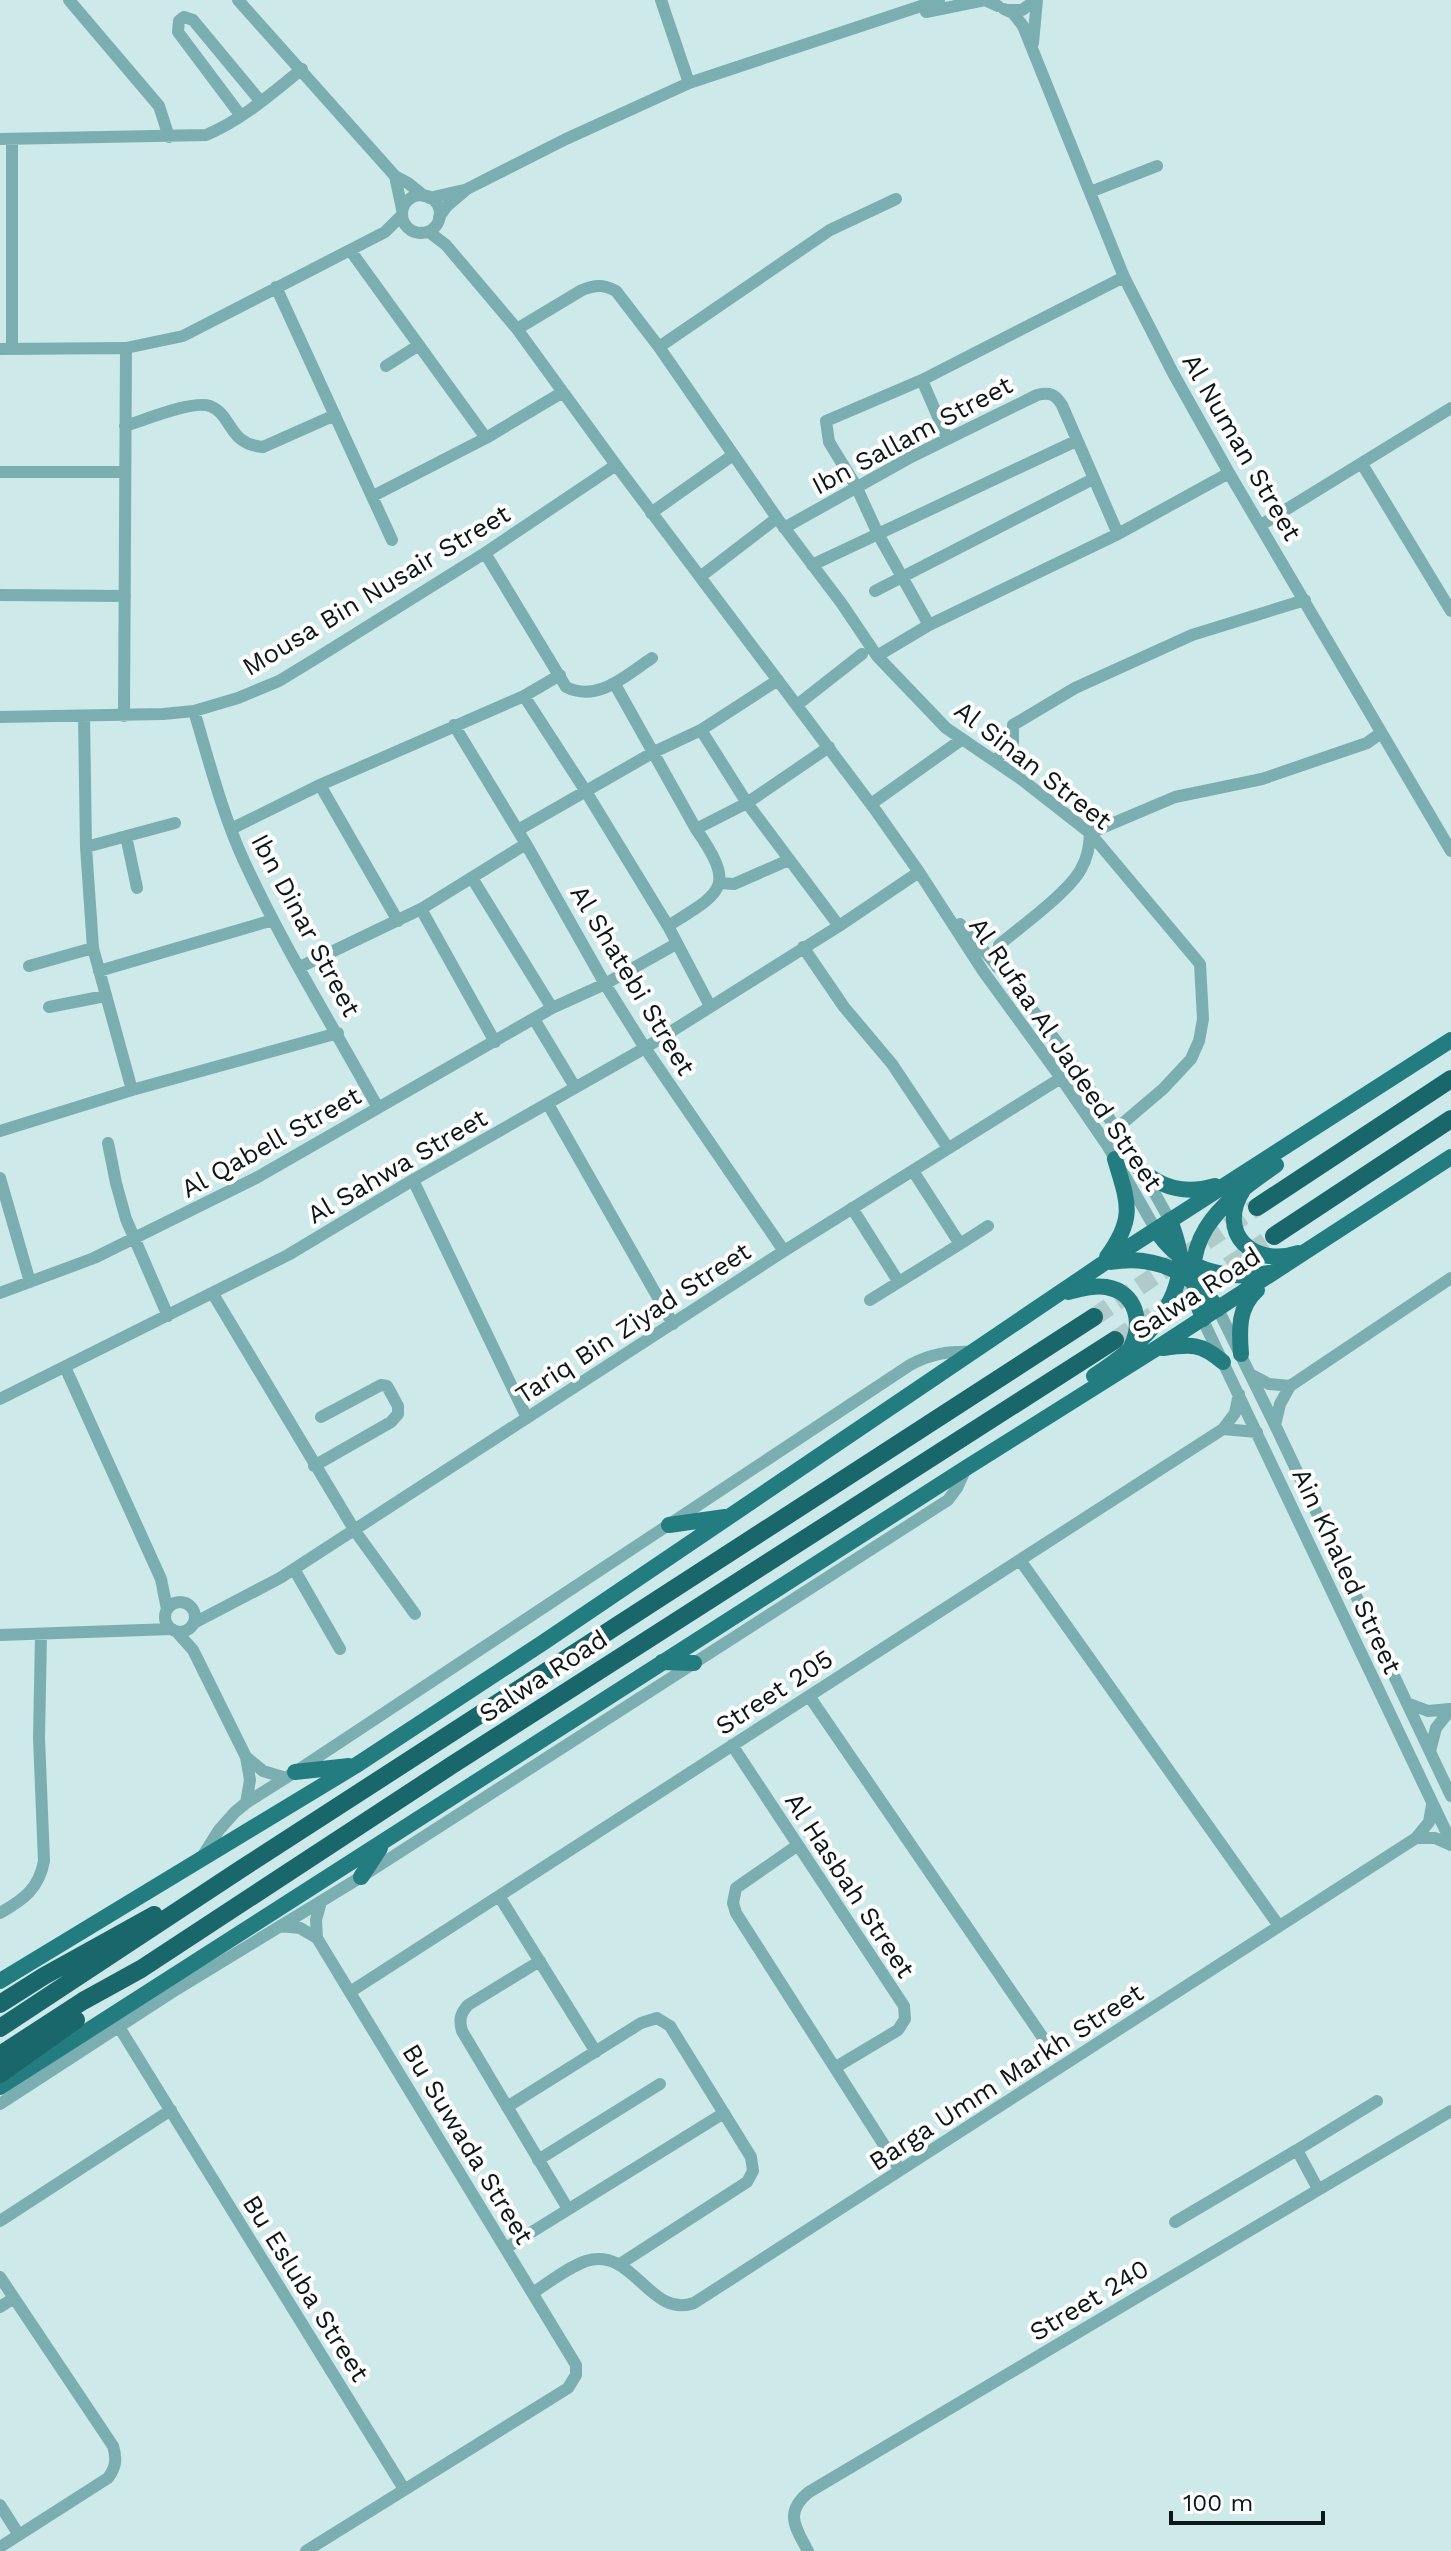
<svg xmlns="http://www.w3.org/2000/svg" width="1451" height="2551" viewBox="0 0 1451 2551" font-family="'Work Sans',sans-serif">
<style>
.lines{fill:none;stroke-linecap:round;stroke-linejoin:round}
.highway-tunnel{stroke:#b0caca;stroke-width:18;stroke-dasharray:18 9;stroke-linecap:butt}
.minor{stroke:#7baeb0;stroke-width:12}
.major{stroke:#227c80;stroke-width:16}
.highway{stroke:#1a676b;stroke-width:18}
.labels{text-anchor:middle;dominant-baseline:central;stroke-width:8;stroke-linejoin:round;paint-order:stroke}
.street-label{font-size:26px;fill:#0d1717;stroke:#fff}
</style>
<rect width="100%" height="100%" fill="#cde9ea"/>
<g class="lines">
<path class="highway-tunnel" d="M1094 1317 1257 1207
M1115 1340 1274 1236"/>
<path class="minor" d="M69 0 159 106 169 137
M238 0 395 176 408 183 424 196
M661 0 689 83
M1004 9 1013 13 1023 26 1124 277 1173 373 1229 473 1451 851
M1007 10H1022L1036 0
M926 12 985 0 998 6
M1033 43 1037 0
M241 116 178 32 179 21 184 17 193 20 261 102
M0 139 206 135C242 120 271 94 302 69
M12 139V349
M395 176 402 209
M1090 192 1157 166
M402 214a19 19 0 1 1 38 0a19 19 0 1 1-38 0Z
M429 198 464 190
M439 217 447 206 467 189 566 139 689 83 939 0
M420 233 429 232 446 245 517 329 616 465 876 811 919 872 983 971 1061 1078 1107 1145 1160 1237
M350 250 486 438
M276 287 392 540
M517 329 582 290C595 285 603 284 616 291L659 347 777 518 842 604 877 656 946 728 1021 779 1090 833 1200 964 1203 1019 1199 1041 1191 1059 1163 1089 1116 1129
M659 347 830 230 896 199
M0 349 126 348 183 336 385 232 402 215
M386 366 419 345
M922 380 947 438
M125 426C145 420 192 400 210 406 233 415 227 444 263 447L335 415
M1362 464 1451 611
M0 472H124
M373 496 486 438 563 392
M651 513 733 455
M1261 525 1451 408
M784 528 911 457 1037 395C1050 392 1055 394 1062 405L1118 534
M485 553 566 687C598 703 626 675 652 658
M812 565 1076 441
M700 577 777 518
M875 591 1093 479
M0 595 125 596
M929 625 878 534 856 486 829 442 826 421 922 380 1124 277
M877 656 929 625 1118 534 1229 473
M612 684 617 688 696 829C737 888 722 892 668 926
M524 696 585 790 668 926 710 1006
M797 705 862 654
M194 711C209 761 222 813 244 861 283 946 333 1026 378 1108
M84 716 86 847 93 948 132 1090
M124 716 126 348
M0 717 163 714 194 711 238 698 279 681 320 656 485 553 616 465
M454 725 526 844 605 984 645 1048 784 1251
M701 730 747 803 839 926
M995 761 1013 743V725L1075 688 1192 635 1305 600
M320 785 398 921
M871 804 961 740
M231 829 320 785 524 696 560 675
M696 829 747 803 829 747
M518 830 654 752 701 730 778 680
M1090 833 1175 797 1262 779 1367 743 1381 733
M126 836 137 888
M86 847 175 823
M472 878 552 1008
M720 883 734 884 789 860
M421 909 495 1042
M960 924C1043 1014 1114 1118 1173 1226
M803 947 844 1007 892 1064 948 1148
M29 966 93 948
M300 967 421 909 526 844
M997 967 999 945C1020 927 1069 892 1081 869 1088 857 1089 847 1090 833
M99 971 273 920
M49 1007 105 996
M534 1019 575 1087
M548 1104 673 1324
M0 1131 132 1090 338 1033
M108 1143 116 1183 126 1219 168 1316
M0 1178 30 1282
M413 1180 527 1418
M852 1208 898 1281
M960 1244 988 1226
M0 1293 94 1258 256 1178 552 1008 605 984 676 944
M213 1294 355 1531 415 1614
M870 1300 960 1244 913 1171
M1214 1301 1275 1425 1451 1796
M1200 1314 1451 1842
M65 1367 161 1579 167 1609
M1250 1374 1269 1384 1290 1386
M0 1399 288 1255 413 1180 645 1048 839 926 919 872
M1275 1425 1280 1404 1290 1386 1451 1278
M1223 1429 1257 1432
M314 1466 391 1422 398 1414V1406L387 1386 381 1385 321 1417
M1020 1560 1279 1926
M294 1569 340 1649
M165 1617a15 15 0 1 1 30 0a15 15 0 1 1-30 0Z
M194 1623 280 1578 784 1251 1061 1078
M176 1631 193 1650 246 1757 250 1780 246 1803
M0 1635 172 1629
M809 1696 1050 2048
M1407 1703 1428 1711 1450 1709
M732 1745 904 2006 905 2019 898 2030 836 2067
M1430 1751 1436 1728 1451 1709
M246 1757 263 1771 286 1778
M1416 1838H1435L1451 1845
M798 1845 736 1888 733 1903 736 1913 900 2170
M202 1857 219 1830 235 1812 246 1803 295 1772 910 1365C932 1353 950 1351 974 1352
M499 1896 596 2052
M0 1913C23 1900 39 1889 44 1861L39 1738 41 1635
M280 1926 300 1928 317 1938 576 2365V2375L568 2388 306 2551
M317 1938 316 1920 321 1902
M540 1961 468 2005C460 2014 459 2020 462 2031L568 2209
M350 1992 1223 1429 1235 1413 1239 1394
M119 2027 404 2489
M0 2104 177 1989 361 1877 948 1500 957 1488 966 1468
M507 2107 641 2023 657 2018 670 2026 751 2157 753 2171 747 2182 620 2264
M1297 2150 1377 2101
M538 2160 660 2084
M0 2221 171 2110
M1175 2222 1297 2150 1318 2189
M506 2248 724 2113
M0 2277 113 2446C117 2459 116 2467 108 2478L0 2547
M533 2293C549 2282 567 2268 586 2261 634 2246 649 2319 694 2303L1416 1838 1429 1822 1432 1805
M0 2307 14 2298
M0 2505 19 2535
M808 2551C795 2527 784 2512 809 2492L1451 2111"/>
<path class="major" d="M1138 1167C1160 1188 1184 1195 1215 1186
M1243 1190C1216 1233 1253 1268 1298 1253
M1156 1230C1182 1270 1224 1281 1270 1273
M1107 1257C1136 1217 1128 1203 1115 1159
M1111 1262C1155 1254 1193 1273 1218 1309
M1068 1292C1080 1289 1094 1285 1106 1287 1137 1292 1143 1323 1131 1347
M1203 1319C1173 1241 1217 1206 1276 1165
M1163 1348C1191 1344 1201 1343 1223 1362
M1241 1354C1239 1330 1238 1307 1257 1290
M1094 1376C1134 1350 1182 1311 1180 1257 1179 1244 1174 1232 1170 1220
M669 1525 725 1517
M662 1662 694 1663
M295 1772 349 1766
M361 1877 380 1848
M0 1981 355 1766 544 1642 1101 1265 1451 1040
M0 2087 966 1468 1157 1348 1451 1157"/>
<path class="highway" d="M1257 1207 1451 1079
M1274 1236 1451 1119
M0 2004 44 1976 154 1915
M0 2028 238 1871 1094 1317
M0 2055 83 2001 141 1969 452 1765 1115 1340
M0 2074 76 2020"/>
</g>
<g class="labels">
<g class="street-label">
<text transform="translate(912 435) rotate(-28)">Ibn Sallam Street</text>
<text transform="translate(1242 447) rotate(60)">Al Numan Street</text>
<text transform="translate(376 590) rotate(-31)">Mousa Bin Nusair Street</text>
<text transform="translate(1033 765) rotate(38)">Al Sinan Street</text>
<text transform="translate(306 925) rotate(62)">Ibn Dinar Street</text>
<text transform="translate(633 980) rotate(59)">Al Shatebi Street</text>
<text transform="translate(1066 1054) rotate(56)">Al Rufaa Al Jadeed Street</text>
<text transform="translate(271 1142) rotate(-29)">Al Qabell Street</text>
<text transform="translate(397 1166) rotate(-30)">Al Sahwa Street</text>
<text transform="translate(1196 1293) rotate(-33)">Salwa Road</text>
<text transform="translate(633 1323) rotate(-33)">Tariq Bin Ziyad Street</text>
<text transform="translate(1347 1571) rotate(65)">Ain Khaled Street</text>
<text transform="translate(543 1676) rotate(-33)">Salwa Road</text>
<text transform="translate(774 1692) rotate(-33)">Street 205</text>
<text transform="translate(850 1885) rotate(57)">Al Hasbah Street</text>
<text transform="translate(1006 2077) rotate(-33)">Barga Umm Markh Street</text>
<text transform="translate(468 2144) rotate(59)">Bu Suwada Street</text>
<text transform="translate(306 2288) rotate(58)">Bu Esluba Street</text>
<text transform="translate(1089 2300) rotate(-31)">Street 240</text>
</g>
</g>
<path d="M1171 2511v12h152v-12" fill="none" stroke="#0d1717" stroke-width="4"/>
<text x="1183" y="2511" font-size="24" fill="#0d1717" stroke="#ffffff" stroke-width="6" paint-order="stroke">100 m</text>
</svg>
